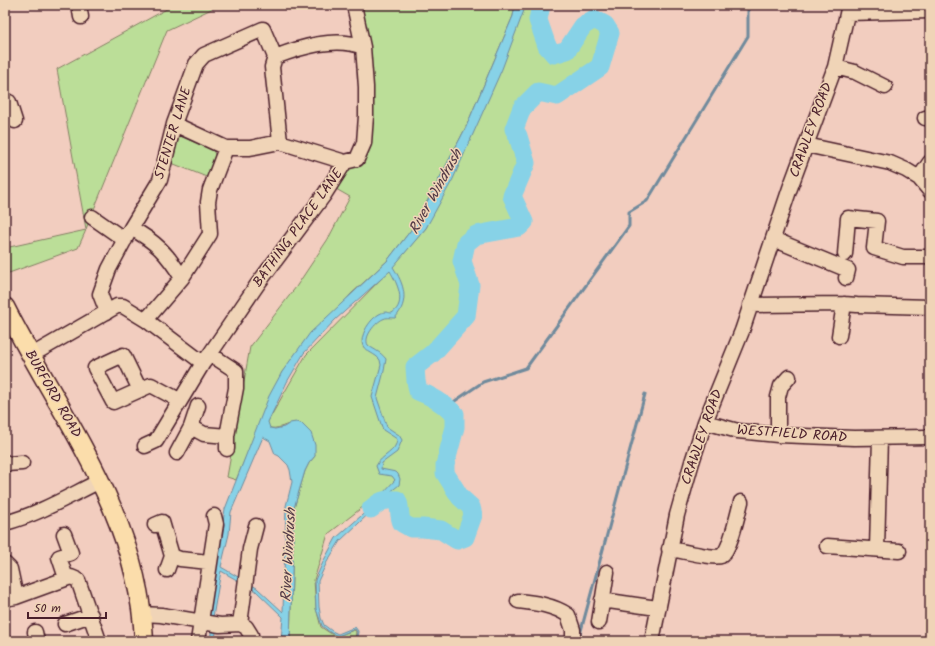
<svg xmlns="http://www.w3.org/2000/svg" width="935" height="646" viewBox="0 0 935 646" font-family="Kalam,sans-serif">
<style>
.green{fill:#bbde98;stroke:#827e62}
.water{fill:#87d2e7;stroke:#6f8a9c;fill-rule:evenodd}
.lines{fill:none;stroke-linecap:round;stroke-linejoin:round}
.stream{stroke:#6f8a9c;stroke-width:3}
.river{stroke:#87d2e7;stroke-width:19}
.minor-casing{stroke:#4a1f2b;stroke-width:17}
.major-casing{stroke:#4a1f2b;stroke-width:21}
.minor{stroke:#f0d4b7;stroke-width:14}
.major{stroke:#fbddab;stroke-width:18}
.labels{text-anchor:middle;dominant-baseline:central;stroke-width:3;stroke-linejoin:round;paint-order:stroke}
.street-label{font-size:14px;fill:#4a1f2b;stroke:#f0d4b7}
.water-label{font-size:15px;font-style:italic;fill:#533a47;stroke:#f0d4b7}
</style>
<rect width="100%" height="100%" fill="#f2cdbf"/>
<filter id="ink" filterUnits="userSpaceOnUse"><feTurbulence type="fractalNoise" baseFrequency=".025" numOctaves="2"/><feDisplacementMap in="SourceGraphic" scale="8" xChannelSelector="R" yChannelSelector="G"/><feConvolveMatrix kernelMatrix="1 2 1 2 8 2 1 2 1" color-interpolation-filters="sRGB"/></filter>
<g filter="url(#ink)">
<path class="green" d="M174 5H220L167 30 86 229 57 69Z
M358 5H515L513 16 466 127 433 191 411 230 387 261 351 294 282 372 236 480 227 477 250 347 296 287 328 239 350 197 336 189 350 167H358L361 160Z
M526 5H537L533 19 542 47 552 58 567 55 586 29 595 24 602 28 606 34 597 63 557 91 537 88 518 104 508 129 520 164 507 194 518 221 473 232 462 240 456 260 464 286 462 313 410 365 414 396 450 417C450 433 443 446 440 462 436 480 456 503 468 514L462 533 457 534 440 525 412 523 404 519V503L399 496 391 495 373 499 328 534 314 580 316 608 321 627 330 633 338 636 354 630 356 631 355 641H290L294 508 305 471 309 463 315 456 301 423C290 420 282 430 270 428L267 423 306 355 387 273 426 228Z
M180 136 213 150 217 159 209 178 169 162Z
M86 230 78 248 9 273 5 266V248Z"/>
<path class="water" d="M515 5H526L502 69 453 179 426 228 393 267C404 284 410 301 395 318 391 318 386 317 383 319 376 322 363 337 368 345 372 349 380 351 386 359L384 371 377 398 387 427 399 435 402 440 397 452 382 463 381 469 396 472 398 474 400 479 399 485 385 496V498L392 497 393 501 378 505 340 541 327 562 318 581 319 607 321 618 324 625 332 631 338 634 355 627 358 631 357 641H355L357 632 355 629 338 636 331 633 322 626 316 609 315 580 324 560 336 538 378 501 383 493 395 480 392 476 379 474 376 466C381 455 397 452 397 439L383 430 372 397 381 365 380 360C376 354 366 352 363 346 358 335 374 312 386 312 386 312 391 313 392 313 407 303 397 283 390 271L335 320 304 353 287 382 268 422 270 428 275 429 284 427 290 423 296 422 301 423 311 433 315 445V456L309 463 305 471 294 508 290 641H281L283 617 256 591 221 571 213 617 216 632 215 641H210L211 633 208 617 225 509 269 396 282 372 310 333 387 261 411 230 433 191 466 127 513 16ZM263 437 270 441 275 454 279 456 288 465 290 470 292 482 286 506 283 612 257 588 221 567 229 534 231 512Z"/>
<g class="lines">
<path class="stream" d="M446 407 483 382 526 368 629 226V212L647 201 748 36V5
M579 638 645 394"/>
<path class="river" d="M371 509C380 501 384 499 397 500 401 507 398 514 402 523L411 528H423L441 530 457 540 465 537 473 515 471 507 460 497 445 473V465L455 427V414C444 404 432 396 418 391L416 381 415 367 433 353 466 316 470 285 462 261 466 243 476 235 519 227 524 222 512 196 526 163 518 136 514 129 522 108 538 92 557 96 600 67 610 33 605 25 594 19 583 26 567 50 554 54 547 46 538 20 541 5"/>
<defs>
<path id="minor" d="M79 5 81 17
M847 13 930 11
M275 57C301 47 336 36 363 47
M275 57 272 67 280 142
M835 67 855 72 885 87
M5 104 9 102 15 121
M925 118 930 117
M174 124 226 148
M806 145 890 163 906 170 919 178 930 191
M919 178 930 162
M92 217 125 240
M131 228C156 242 167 253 182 278
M773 239 848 270 846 278
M845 254 848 218 877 221 874 248 903 257H930
M750 305 844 304 857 305 930 307
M107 312 100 294 109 269 131 228 160 180 174 124 196 64 204 55 263 29 275 57
M146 320 203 363 210 354 257 285 324 195 345 162 357 159 364 143 366 116V87L363 47 354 5
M839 336 844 304
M210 354 236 371V388L227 436V449
M30 356 117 306H123L146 320 182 278 210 234 208 202 210 190 226 148H250L280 142 345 162
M140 390 123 355 95 368 113 402 151 385 179 400
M705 422 738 431 778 435 854 438 930 437
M191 427 204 434 227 436
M778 435V397L781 386 789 377
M145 446 156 441 203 363
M177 453 191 427 198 406
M5 462 6 464 22 463
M5 523C39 514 69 496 100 481
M155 525 162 522 172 556 180 559 209 562
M64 534 71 553 59 557 66 578
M827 546 899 551
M669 549C679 550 714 559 721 556 730 551 738 513 741 502
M877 549 880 438
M5 564 10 569 16 597
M167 570 172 556
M5 599 16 597 71 577 78 580 98 638V641
M602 600 657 608
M518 601C536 603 553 605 568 615L573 630V641
M142 614 161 615 220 625 240 624 246 627 251 635 250 641
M599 622 607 572
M65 624 91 615
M240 624 250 549 256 526
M35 632 37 641
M198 641 216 524 214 516
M652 641 677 515 692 462 705 422 742 331 790 188 835 67 849 5"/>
<path id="major" d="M5 307C60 416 139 514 144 641"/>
</defs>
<use href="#minor" class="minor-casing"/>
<use href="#major" class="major-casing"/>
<use href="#minor" class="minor"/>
<use href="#major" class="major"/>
</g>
</g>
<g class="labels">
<g class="street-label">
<text transform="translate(811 130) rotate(-70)">CRAWLEY ROAD</text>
<text transform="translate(173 133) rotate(-73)">STENTER LANE</text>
<text transform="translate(298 228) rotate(-54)">BATHING PLACE LANE</text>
<text transform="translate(53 394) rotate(60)">BURFORD ROAD</text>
<text transform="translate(792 434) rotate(4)">WESTFIELD ROAD</text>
<text transform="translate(702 437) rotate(-71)">CRAWLEY ROAD</text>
</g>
<g class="water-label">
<text transform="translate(436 192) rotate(-61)">River Windrush</text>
<text transform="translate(289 555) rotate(-87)">River Windrush</text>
</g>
</g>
<rect width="935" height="646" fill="none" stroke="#f0d4b7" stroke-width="20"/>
<rect x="10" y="10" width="915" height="626" fill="none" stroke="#4a1f2b" stroke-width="1.5" filter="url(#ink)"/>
<path d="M28 612v6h78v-6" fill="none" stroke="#4a1f2b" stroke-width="2"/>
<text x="34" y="612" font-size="12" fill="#4a1f2b" stroke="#f0d4b7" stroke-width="3" paint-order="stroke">50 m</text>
</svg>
